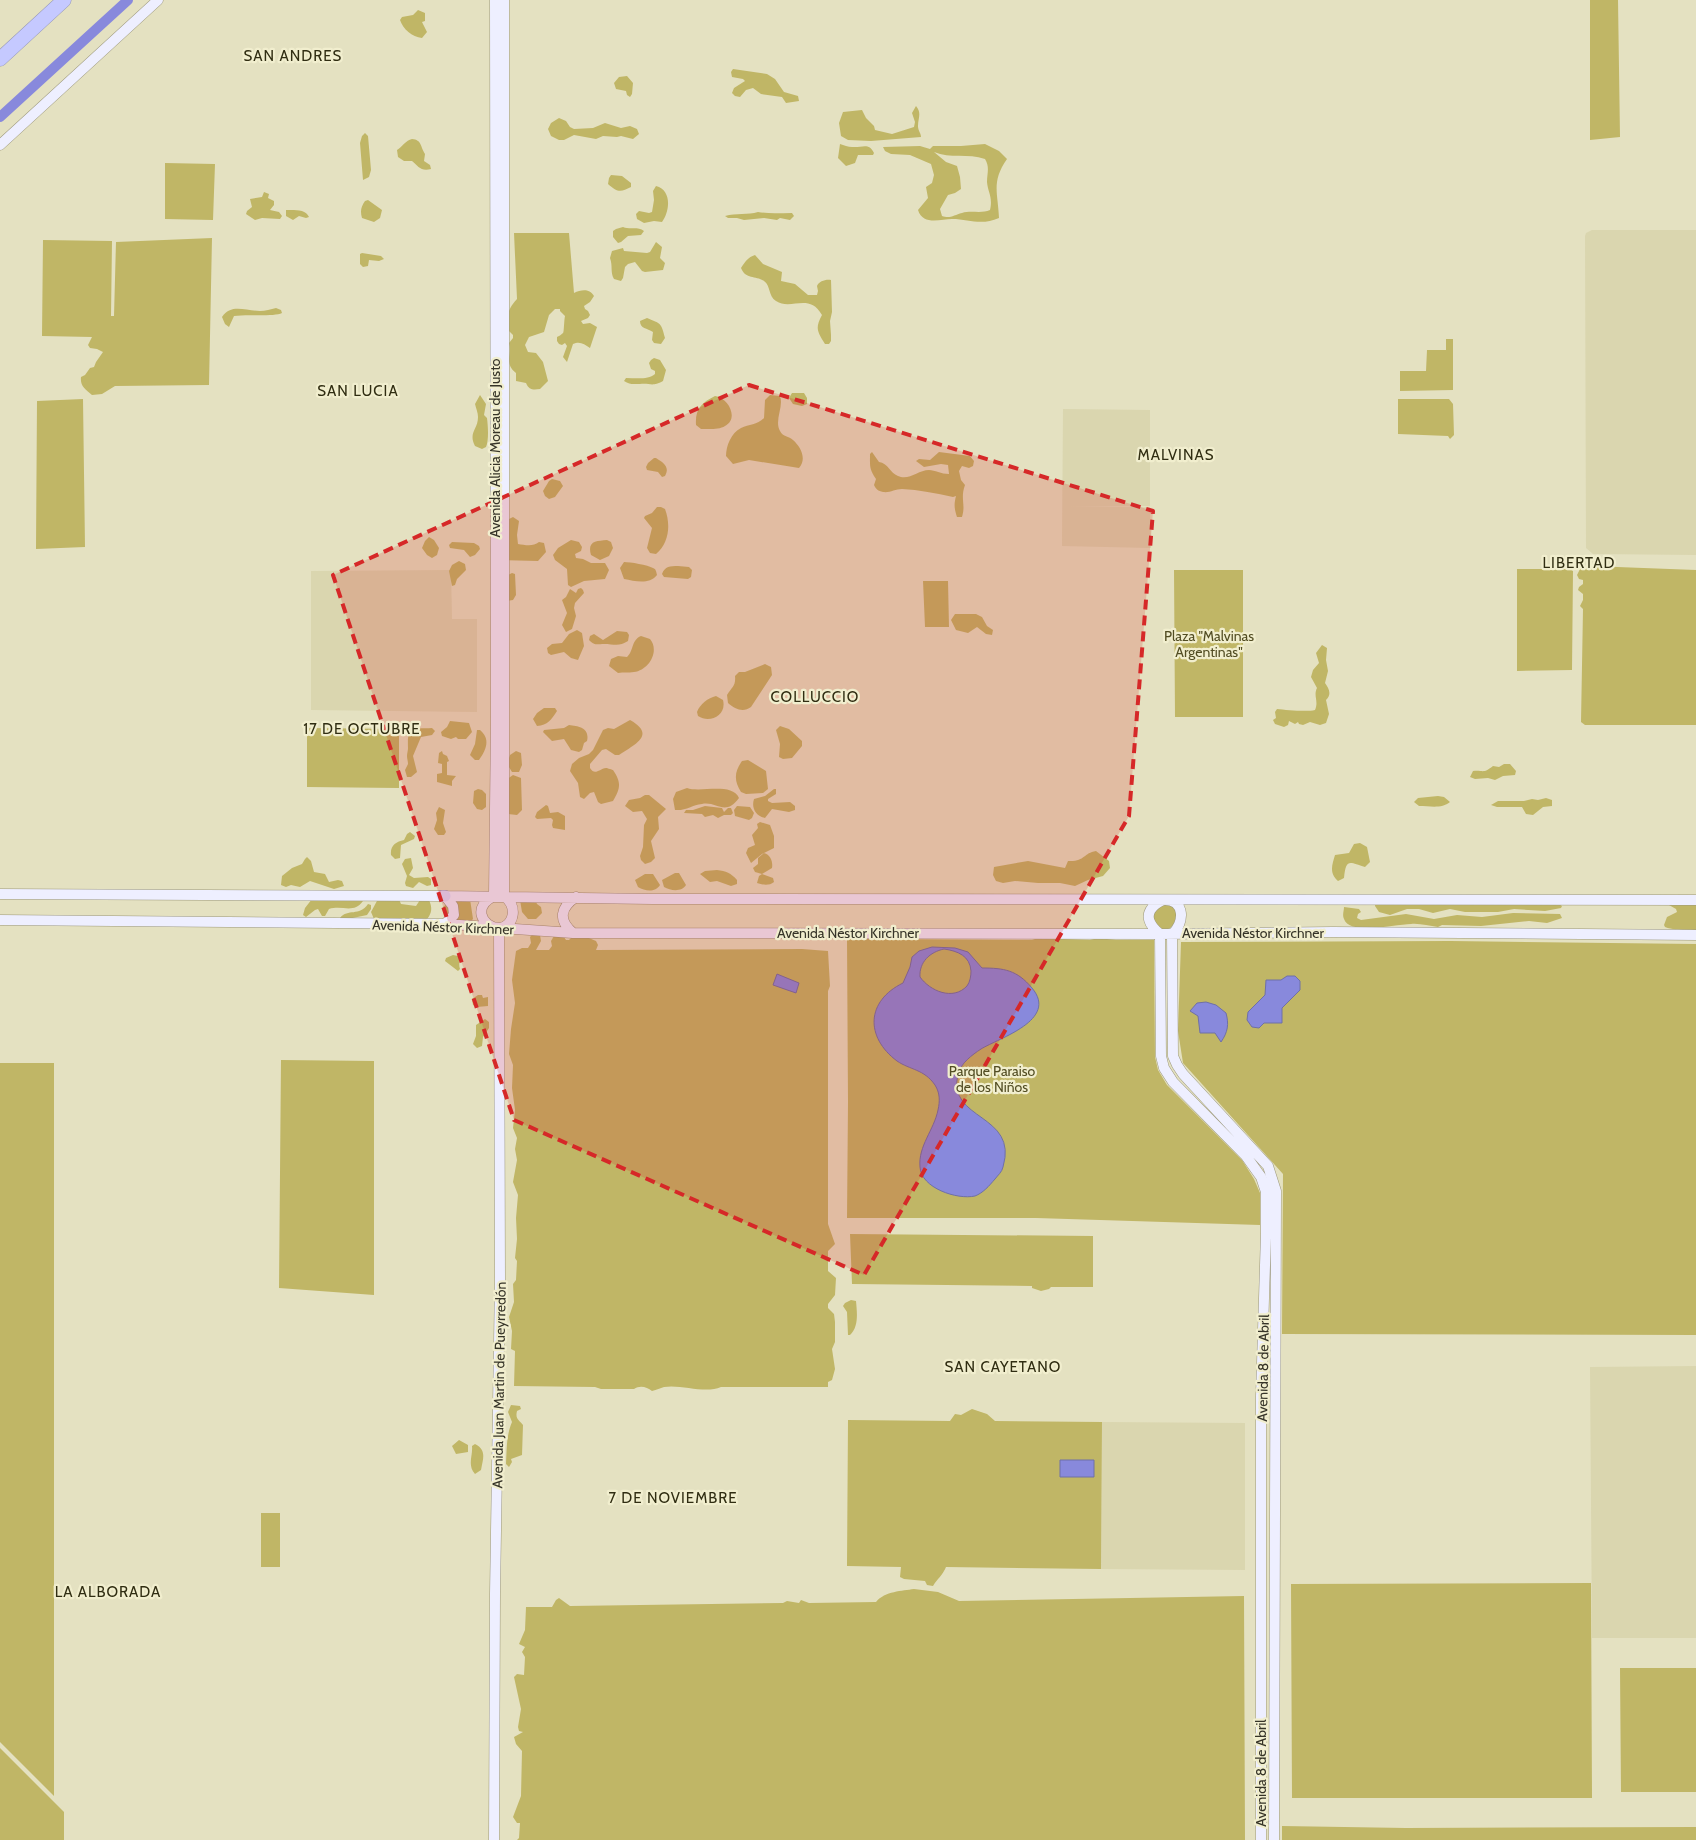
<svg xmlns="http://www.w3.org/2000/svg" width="1696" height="1840" viewBox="0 0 1696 1840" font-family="Cabin,sans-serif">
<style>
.built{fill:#dad6af}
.green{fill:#c0b666;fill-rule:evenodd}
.water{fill:#8889dc;stroke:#6f70a6;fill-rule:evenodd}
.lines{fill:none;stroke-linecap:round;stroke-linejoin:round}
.canal{stroke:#8889dc;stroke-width:10}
.secondary-casing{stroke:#9c987b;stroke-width:11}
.primary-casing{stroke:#9395b4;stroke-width:12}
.highway-casing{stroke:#9395b4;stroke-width:15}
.secondary{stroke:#eeefff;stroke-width:10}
.primary{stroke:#dcdfff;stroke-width:11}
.highway{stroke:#c5c9ff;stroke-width:14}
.marked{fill:#d62828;fill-opacity:0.2;stroke:#d62828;stroke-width:4;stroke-dasharray:10 6;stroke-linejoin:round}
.labels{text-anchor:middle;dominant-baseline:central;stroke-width:4.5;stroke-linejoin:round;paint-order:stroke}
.street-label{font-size:14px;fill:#363428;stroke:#f1eece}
.park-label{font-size:14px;fill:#524d23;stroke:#f1eece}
.neighbourhood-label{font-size:15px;letter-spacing:1px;fill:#302d12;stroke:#f1eece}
</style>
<rect width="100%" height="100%" fill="#e4e1c1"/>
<path class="built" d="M1592 230H1696V555L1593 554 1586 548 1585 236 1586 233Z
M1063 409 1150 410V506H1069L1150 507 1151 548 1062 546Z
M451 570 452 619H477V712L311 710V571Z
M1696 1366V1638H1592L1590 1367Z
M1102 1422 1245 1423V1570L1101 1569Z"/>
<path class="green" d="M1590 0H1618L1620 137 1590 140Z
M418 10 425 13V21L422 22 427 32 422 38C412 37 403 29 400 20L402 17 413 15Z
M733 69 767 74 775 79 784 92 798 96 799 101 786 103 782 97 761 94 753 88 746 90 740 97 735 96 732 93 734 88 745 81 743 79 732 77 731 72Z
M627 76 633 83 632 94 630 97 627 95 626 91 616 89 614 83 619 77Z
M916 106C922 113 918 118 918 126 918 131 921 133 921 137L871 141 848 140 841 136 839 123 843 112 862 110 866 118 874 126 875 130 892 134 914 127 915 122 912 113Z
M559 118 566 121 570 127 574 129 593 128 605 123 621 128 630 126 637 129 639 134 633 139 621 136 617 137 603 136 596 139 574 135 564 140H559L551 136 548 129 551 123Z
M365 133 368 136 371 170 369 177 363 180 360 143 362 136Z
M412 139C422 140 420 146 425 154L424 161 430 165 431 169C421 172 418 166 412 161H404L398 157 397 150C402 147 406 140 412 139Z
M840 144C844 145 848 147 852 147 862 148 869 142 874 153L873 155H858L855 163 846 166 838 158Z
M985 144 999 151 1007 159C991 182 998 193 999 218 981 226 969 219 952 219 941 219 923 226 918 210L928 198 926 187 932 183 934 175 931 164 910 155 891 154 885 151 883 147 920 146 930 149 933 146H961ZM934 152C950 159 968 153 985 159 990 167 987 173 987 182 988 193 993 197 990 210 981 214 971 210 962 213 954 215 950 219 942 216L940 209 948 195 955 193 961 189 960 177 957 166 946 162Z
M165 163 215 164 213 220 165 219Z
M611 175 622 176 631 183V187C621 192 618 193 608 184L609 178Z
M656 186C672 190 670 211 662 222L654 221 644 223 637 219 636 214 639 211 649 213 652 212 654 200 653 191Z
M264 192 269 194 268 198 274 201V205L270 210 279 212 282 216 280 219 262 218 255 220 246 214 247 211 252 207 250 199 262 197Z
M368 200 382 210 380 218 374 222 362 218C360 211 361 207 365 201Z
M286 210C294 210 306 209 309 217L306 218 299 216 293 220 286 216Z
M758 212C769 214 780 213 792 213L794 216 790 220 780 218 777 220 764 218 744 220 737 218H728L725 216C736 213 748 215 758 212Z
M623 227C630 230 638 226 644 231L641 235 628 236 621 242 618 243 613 237V231L616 229Z
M514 233H569L574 293C581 290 589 288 594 296L590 302 584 306 585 309 588 311 590 315 588 318 581 321 583 324 590 323 597 327 590 348C584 344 580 341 573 344L567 362 563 357 567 346 565 343 562 345 559 344 557 341V337C559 336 561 335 563 333 564 333 564 320 565 316L560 311V309H555L549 315 544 332 529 337 525 345 528 352 536 353 543 362 548 381 540 389C533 390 529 390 526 383L516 381V373C504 364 512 355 509 343L513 338V335L509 331C507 317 506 311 517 299Z
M212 238 209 385 115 386 102 394 92 395C85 389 80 386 81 377L85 375 90 368 94 367 96 362 103 352 97 349 90 348 88 345 92 337 42 336 43 240 112 241 111 316H114L116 242Z
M656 242 662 247 660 258 665 263 663 270 645 272 642 271 635 262 628 264 625 267 623 278 621 281 614 279C610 272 613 266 610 258L612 251 623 248 624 251 647 253 650 252Z
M362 253 381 256 384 259 379 261 369 260 368 266 363 267 360 264V254Z
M755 255 763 264 782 272 781 281 795 284 808 295H817L818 291 817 286C819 281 826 279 831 280L832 312 830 321 831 335V341L829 344H825C817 331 815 328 822 315 809 292 791 311 776 301 768 296 771 286 764 281 755 275 746 280 741 268 745 262 748 257 755 255Z
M276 308 281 310 282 313C274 317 246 314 234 316L229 327 225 324 222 317C231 303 246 311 260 311 265 311 271 309 276 308Z
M647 318C661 324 661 322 665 338L661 344 654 343 652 340 653 332C647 328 640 329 640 321Z
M1446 339H1453V390L1400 391V371H1426L1427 350H1446Z
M654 358 660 360 666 370 663 381C652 387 651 383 640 384 633 384 630 385 624 381L626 378C636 378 648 380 655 374V371L651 369 649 363 651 360Z
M792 393H804L807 398V404L802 406 793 404 789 398Z
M480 395 486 404 484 415 487 418C488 426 489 440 486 447L482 449 475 446C468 432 478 430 478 417 478 413 476 408 475 404Z
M770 395 780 396C784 407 774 420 780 431 783 437 789 436 793 440 801 447 807 459 799 468L749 460 733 464 726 456C726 446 731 433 741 428 749 424 757 425 764 418L765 400Z
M715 396C729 398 739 419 725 426 719 430 708 429 701 429L696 425C695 409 701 403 715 396Z
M83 399 85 547 36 549 37 401Z
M1398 399H1449L1453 404 1454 435 1450 439 1448 436 1398 434Z
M872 452 879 462C888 463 890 473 898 476 909 481 918 470 929 470 935 470 941 474 949 474L948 465 941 464 924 467 916 461 919 459 930 460 939 452 970 456 974 461 973 466 969 468 962 466 959 471 961 480 965 485C960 499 966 504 962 517H957C954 508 954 504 956 496L953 497C936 493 919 490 902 489 895 489 890 493 883 492 878 491 876 489 874 485L876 479C869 469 870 466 870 454Z
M654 458H656C664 463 670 467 665 476L662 477 658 472 647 470 646 467 648 463Z
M552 479 560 481 563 486 555 497 549 499 545 496 543 491 549 481Z
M657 507H661L665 509C671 525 669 543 656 554L650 553 647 548 652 528 644 518 645 516 652 513Z
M513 517 519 521 517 535 518 544C525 545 533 547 539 542L544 543 546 552 538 561 501 560 507 520Z
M429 537 434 540 439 548 437 555 432 558 427 555 422 548 425 541Z
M571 540 579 542 582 547 581 551 575 554 576 558 583 559 591 563H605L609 570 605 579 584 581 571 587 568 585 567 569 555 560 553 555 558 548Z
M607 540 611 542 613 548 609 556 600 560 591 555C587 541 596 541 607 540Z
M452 542 474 543 479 546 480 549 475 555 470 557 464 550 450 548 449 545Z
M459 561 465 564 466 570 457 579 455 585 452 586 449 571 452 565Z
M624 562C630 562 648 565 653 568 656 569 656 571 657 575 649 585 635 581 624 579L620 568Z
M678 566 689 567 692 570 691 577 688 579 664 577 662 574C665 566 670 566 678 566Z
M1591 566 1696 570V725H1585L1581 722 1583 609 1580 606 1583 600V594L1578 590 1579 587 1583 584V580L1579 579 1577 575 1580 569Z
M1517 569H1570L1573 571 1572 670 1517 671Z
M1174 570H1243V717H1175Z
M512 573 515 574 516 595 513 600 507 601 508 575Z
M923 581H948L949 627H925Z
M581 588 583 590 584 593 575 603 574 608 576 616 572 629 566 632 562 625 567 613 562 600 566 597 570 589 576 593 578 589Z
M955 614H976L982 617 987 626 993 630 992 635 986 634 977 627 968 633 956 630 951 620Z
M577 630 582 633 584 646 578 660 571 658 564 652 551 655 548 653 547 648 552 644 562 643 569 634Z
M617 631 627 632 629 635 628 641C619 647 614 644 604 644 597 644 595 646 589 640L590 636 594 634 603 640Z
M641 636 650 639C660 651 649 670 634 672 628 673 624 672 618 673L609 666 611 659 618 656 627 657C634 651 631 640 641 636Z
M1322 645 1327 648 1326 660 1328 671 1325 683C1329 689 1332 694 1326 700L1329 714 1326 723 1320 725 1310 722 1303 725 1299 724 1298 722 1295 724 1289 721 1288 725 1284 727 1275 724 1273 720 1276 718 1275 712 1277 709C1286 710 1307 712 1315 710 1319 701 1313 696 1317 688L1311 677 1313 670 1319 663 1316 653Z
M765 664 771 667 772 675 751 707C743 713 735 709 728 703L727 695C732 687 736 686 735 676L739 672H745Z
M716 696 723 700C727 715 710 724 698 716L697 712C700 704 708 698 716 696Z
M544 708H555L557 711C551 720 548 725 537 726L533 719 537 713Z
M630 720C657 735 634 745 619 755H615L606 749 602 750 590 764V768C595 776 599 769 606 768 607 768 613 770 613 770 622 783 620 789 613 801L601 804 598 802 594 792 590 793 584 799 580 797 578 783 570 771 572 764 579 758 589 754 593 750 603 730 608 728 614 729Z
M450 721 469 723 472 732 466 739H458L456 737 451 739 442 736 441 732 447 727Z
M569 725C579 726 590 728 587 741L584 743 582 750 579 752 571 750 564 739 552 741 543 732 544 730 564 728Z
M780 726 789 729 802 741V746L792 758 783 759 779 757 780 744 776 730Z
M307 728 399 729V788L307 787Z
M432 728 435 731 432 735 421 737 413 756 417 772 411 777H407L405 770 408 764C408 761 407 759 407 756 407 753 408 751 408 748 407 725 412 729 432 728Z
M477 730H480C491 739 486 750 479 760H475L470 755 475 744Z
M442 751 443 754 447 756 449 761 447 762V775L456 776 452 781V786L437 782V774L442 773V764L438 763 439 753Z
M516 751 521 753 522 765 519 772H512L507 764 510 755Z
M748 760 766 771 768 789 763 793 746 794 741 792C734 781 734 772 742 761Z
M1504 764H1510L1516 771 1515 775 1503 776 1495 780 1488 778 1475 779 1470 777 1473 771C1484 770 1483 774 1493 766L1499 767Z
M513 775 521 778 522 810 517 815 507 814 506 780Z
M687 788C700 793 732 782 739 798 725 817 717 801 702 804 692 805 686 811 675 810L673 799 676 792Z
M478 789 482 790 486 794V807L482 810 477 809 473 803 474 791Z
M774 789H776V794L768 799V801L772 803 790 802 795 806V810L789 812 772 809 765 818C756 816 751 808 754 799L765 796Z
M645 795H649L666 809 658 817 659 829 651 841 655 858 651 862 645 864 641 860 640 856 643 847 644 825 647 819 642 811 633 812 625 806 629 800 640 798Z
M1438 796 1444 797 1450 802C1442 809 1430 806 1419 806L1414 802 1418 798Z
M1546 798 1552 800V806L1543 807 1533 815 1526 814 1522 807H1497L1491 805 1498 801H1524L1532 799 1538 800Z
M546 805 548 806 550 813 558 812 565 816V830L553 828 552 825 553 820 551 818 537 819 535 817 537 812Z
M705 806 722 808 724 812 728 808H731L733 813 731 815H724L718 818 713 815 705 817 702 814 684 813 686 810H693Z
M737 806 750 807 754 813 752 818 749 820 735 816 734 810Z
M439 807 445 810 443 823 446 832 444 835H438L434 829 437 820 436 813Z
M760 822 770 825 774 836V848L762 854 751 863 746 853 748 848 755 845 752 835 758 828 757 824Z
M410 832 415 836 414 839 401 845 400 858 395 859 391 855C390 845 396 842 404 840L407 834Z
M1360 843 1367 847 1370 862 1365 867C1349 862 1346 858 1344 878L1338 881C1329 873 1332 865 1335 855L1349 853 1354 844Z
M1096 851 1109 861 1110 868 1103 876 1088 880 1075 886 1060 883H1038L1015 881 1003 883 996 881 993 875 994 867 1028 861 1065 868 1068 861C1085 862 1083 853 1096 851Z
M764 853C771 855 773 862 772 868L762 874 773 878 774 882C769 886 763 885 757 883L759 876 762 874 755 872 753 868 758 864V858Z
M307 857 311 861 314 872 325 874 329 882 338 880 342 881 344 886 334 889 310 881 300 887 291 885 286 887 281 885 282 876 292 868 302 864 305 859Z
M411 858 413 868 409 875 414 878 428 877 431 879V885L427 886 419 882 413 888 406 886 405 883 407 876 402 864 405 859Z
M717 870C726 871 731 873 737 880V884L731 886 717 881 710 882 700 874 705 871Z
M675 873H679L686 885C682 892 671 891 664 887L662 880Z
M645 874H653L660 885C655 893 645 891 638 887L635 880Z
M463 891 465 892 470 899 473 919 471 921 467 920 460 928 449 915 443 913V907Z
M533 895 537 904 541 907 542 913 536 919H528L522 912 520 900Z
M360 897 363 901C354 914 343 905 329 909L325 916H322L318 909 315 910 306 917 303 915 305 908 312 899 331 898 350 901Z
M398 897 401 904 416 906 420 900H429C434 911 430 916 423 924L374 919 371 912 378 899Z
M1375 902 1559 904 1562 906 1561 908 1545 911 1514 909 1498 912H1465L1450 909 1433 913 1419 909H1407L1390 915 1379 912 1375 906Z
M1696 902V930C1684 929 1676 931 1665 927L1664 925 1667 917 1677 912 1676 909 1669 905Z
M1166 903 1173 907 1178 915C1174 925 1169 934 1157 928L1152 916 1154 910Z
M368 904 371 905V909L367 915 343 920 340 918C348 908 359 917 368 904Z
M1344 907 1359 909 1361 912 1358 914 1357 918 1361 920 1406 914 1434 919 1457 915 1482 917 1513 913 1560 914 1562 918 1547 923 1529 921 1481 926 1442 925 1438 927C1429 926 1419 923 1411 924 1396 924 1350 936 1344 919 1342 915 1344 911 1344 907Z
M534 933 540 935 541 941 536 950H549L552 946 551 941 554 936 564 937 566 940H569L573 936H584L596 941 598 945 596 950 802 949 828 951 830 986 828 991V1224L835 1244 828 1251V1271L836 1278 835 1295 828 1304V1308L834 1314 835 1322V1342L832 1349 835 1369 832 1380 828 1382V1387H721C705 1394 681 1384 664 1387 660 1388 657 1390 652 1391 647 1387 640 1385 634 1389H601L595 1387 514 1386 515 1351 511 1349 512 1331 509 1317 514 1302 513 1284 516 1280 517 1261 515 1258 517 1239 516 1218 518 1195 513 1182 517 1160 515 1149 517 1138 513 1128 515 1110 512 1088 513 1065 509 1054 511 1029 515 1003 512 980 516 951 522 948H528L531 943 530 937Z
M870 937 882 939 1032 940 1038 938 1090 940 1098 938 1116 940H1154L1155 1057 1158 1070 1167 1085 1242 1160 1254 1179 1260 1193V1225L1036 1218H847L848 1102 847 939H868Z
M1450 941 1696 944V1335L1282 1334 1283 1174 1183 1063 1178 1031 1181 942Z
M453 955 458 956C461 960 458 964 460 969L458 971 445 961 446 958Z
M478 995H482L483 998 488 997V1006L477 1007 473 1005 472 999Z
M485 1019 489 1022V1028L483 1037 482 1046 477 1048 473 1044 476 1036V1025Z
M281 1060 374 1061V1295L279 1288Z
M0 1063H54V1796L0 1742Z
M850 1234 1093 1236V1287H1051L1049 1289 1041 1291 1032 1288V1286L852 1284Z
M851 1300 856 1301C857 1312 859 1327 850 1335H848L847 1312 843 1306 845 1303Z
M511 1405 520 1406 521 1409 517 1411C515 1419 519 1420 523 1425L522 1455 511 1459 512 1462 509 1467 506 1464C507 1449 506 1436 512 1422L508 1412Z
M972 1409 987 1414 995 1421 1102 1422 1101 1569 946 1567C943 1575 937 1579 933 1586L927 1585 925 1581 904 1579 900 1577 901 1567 847 1566 848 1420 950 1421 955 1414 961 1415Z
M459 1440 468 1445V1452L456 1454 452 1446Z
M475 1444C487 1450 483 1459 481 1470L475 1474C467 1465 473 1456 472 1446Z
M261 1513H280V1567H261Z
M1591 1583 1592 1798H1292L1291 1584Z
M914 1589 938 1592 959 1601 1244 1596 1245 1840H517L519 1838 520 1823H517L513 1817 521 1796 522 1751 516 1744 514 1737 523 1732 519 1731 518 1727 521 1709 514 1677 517 1674 524 1675 525 1657 522 1652 525 1647 519 1644 525 1630 526 1607H552L556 1600 559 1598 570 1606 783 1603 787 1601 799 1603 801 1600 809 1603 876 1602C885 1591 902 1591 914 1589Z
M1620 1668H1696V1792H1621Z
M0 1748 64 1812V1840H0Z
M1282 1826 1406 1828 1696 1827V1840H1282Z"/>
<path class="water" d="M932 947 955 948 968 952 982 968C1004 968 1017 970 1032 988 1059 1020 999 1038 981 1049 972 1055 961 1063 958 1074 946 1121 1019 1113 1003 1167 1002 1172 998 1175 995 1179 989 1186 983 1193 975 1196 957 1200 921 1188 920 1167 918 1146 934 1130 938 1110 940 1101 940 1093 935 1085 924 1069 910 1070 897 1061 865 1037 866 1001 903 983L910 967 912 957 919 951ZM944 949C958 951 970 956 971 971 971 976 970 982 967 986 953 1001 930 991 920 977 919 962 930 952 944 949Z
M777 974 799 983 796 993 773 985Z
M1287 976H1295L1300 981V990L1282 1008V1023H1264L1259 1028 1252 1027 1247 1020 1248 1012 1265 995 1266 980H1281Z
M1206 1002 1216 1005 1226 1013C1229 1024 1228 1032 1221 1042L1215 1033H1200L1198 1016 1190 1011 1197 1003Z
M1060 1460H1094V1477H1060Z"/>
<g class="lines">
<path class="canal" d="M0 117 128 0"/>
<defs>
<path id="secondary" d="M495 0 496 722 494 896C474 906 479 924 499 929 516 924 517 906 504 896V0
M0 145 158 0
M0 894 442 896
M445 896 652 899 1696 900
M445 896 453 906 454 915 445 924
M0 920 445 924 573 933 1160 934 1333 932 1696 935
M573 933C558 920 560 908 576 897
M1172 934C1185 923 1185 900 1165 900 1162 900 1157 903 1155 905 1143 915 1150 926 1160 934L1161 1056 1164 1068 1173 1082 1246 1156 1261 1177 1266 1192V1233L1261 1396V1840
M1172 934 1173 1056 1177 1065 1183 1074 1268 1166 1276 1191 1274 1840
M494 1840 495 1594 500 1280 499 929"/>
<path id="primary" d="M442 896H445"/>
<path id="highway" d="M0 59 64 0"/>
</defs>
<use href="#secondary" class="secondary-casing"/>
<use href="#primary" class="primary-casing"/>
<use href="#highway" class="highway-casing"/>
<use href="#secondary" class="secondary"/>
<use href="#primary" class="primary"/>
<use href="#highway" class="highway"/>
</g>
<path class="marked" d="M749 385 1153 511 1129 816 864 1275 514 1120 333 575Z"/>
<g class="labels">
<g class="street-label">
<text transform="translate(495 448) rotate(-90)">Avenida Alicia Moreau de Justo</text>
<text transform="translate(443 927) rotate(2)">Avenida Néstor Kirchner</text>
<text x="848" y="933">Avenida Néstor Kirchner</text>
<text x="1253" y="933">Avenida Néstor Kirchner</text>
<text transform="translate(1263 1368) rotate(-89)">Avenida 8 de Abril</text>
<text transform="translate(499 1385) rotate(-89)">Avenida Juan Martin de Pueyrredón</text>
<text transform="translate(1261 1773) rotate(-90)">Avenida 8 de Abril</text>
</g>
<g class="park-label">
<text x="1209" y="636">Plaza "Malvinas<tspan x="1209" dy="16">Argentinas"</tspan></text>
<text x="992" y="1071">Parque Paraiso<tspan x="992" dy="16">de los Niños</tspan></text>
</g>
<g class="neighbourhood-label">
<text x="293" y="56">SAN ANDRES</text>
<text x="358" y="391">SAN LUCIA</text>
<text x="1176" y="455">MALVINAS</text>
<text x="1579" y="563">LIBERTAD</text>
<text x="815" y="697">COLLUCCIO</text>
<text x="362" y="729">17 DE OCTUBRE</text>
<text x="1003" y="1367">SAN CAYETANO</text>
<text x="673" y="1498">7 DE NOVIEMBRE</text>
<text x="108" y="1592">LA ALBORADA</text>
</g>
</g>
</svg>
